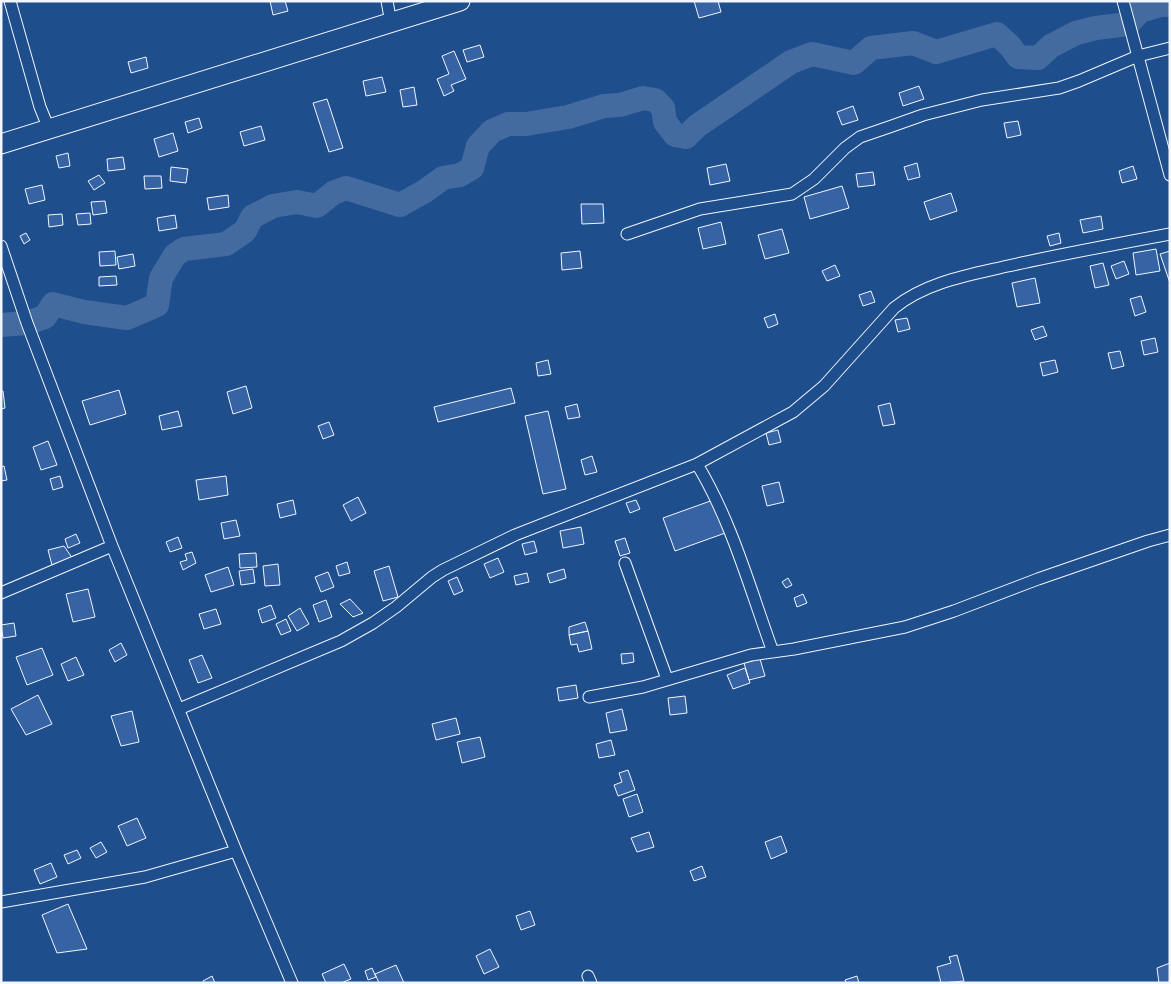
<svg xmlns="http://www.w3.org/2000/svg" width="1171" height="984" viewBox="0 0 1171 984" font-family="'Varela Round',sans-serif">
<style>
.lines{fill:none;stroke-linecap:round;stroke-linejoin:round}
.river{stroke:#446ba0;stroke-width:24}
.building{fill:#3563a3;stroke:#f2f6ff}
.street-casing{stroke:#f2f6ff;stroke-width:13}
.primary-casing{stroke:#f2f6ff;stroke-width:21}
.street{stroke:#1f4e8c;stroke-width:11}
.primary{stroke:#1f4e8c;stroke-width:19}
</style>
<rect width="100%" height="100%" fill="#1f4e8c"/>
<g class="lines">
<path class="river" d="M1 325 27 323 45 317 53 304 84 312 127 318 157 305 161 278 175 255 184 249 226 244 245 231 252 217 273 206 297 202 317 206 333 193 346 188 400 205 425 191 443 178 460 175 472 168 478 146 492 131 508 124H526L568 117 604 106 620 105 643 98 655 100 663 108 665 122 675 135 686 137 697 126 791 62 812 54 854 63 871 48 913 43 936 52 997 34 1010 46 1018 57 1038 58 1051 46 1076 33 1096 28 1128 24 1140 11 1161 5H1170"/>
</g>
<path class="building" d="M270 1H285L288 11 273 15Z
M694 1H718L721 12 699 18Z
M480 45 484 57 467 62 463 50Z
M454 51 466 79 451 85 454 91 444 96 437 79 449 74 442 56Z
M146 57 148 68 131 73 128 62Z
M382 77 386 92 366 96 363 81Z
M919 86 924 99 903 106 899 93Z
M414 87 417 105 403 107 400 90Z
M327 99 343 148 329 152 313 103Z
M853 106 858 120 842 125 837 112Z
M199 118 202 128 188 133 185 122Z
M1018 121 1021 135 1007 138 1004 123Z
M261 126 265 140 244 146 240 132Z
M173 133 178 151 159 157 154 139Z
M68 153 70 166 59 168 56 156Z
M123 157 125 169 108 171 107 159Z
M917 163 920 177 908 180 904 167Z
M726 164 730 181 710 185 707 168Z
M1133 166 1137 179 1122 183 1119 171Z
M171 167 188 169 186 183 170 181Z
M873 172 875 185 858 187 856 174Z
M99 175 105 183 94 190 88 181Z
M144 176H161L162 188 145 189Z
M42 185 45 200 29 204 25 189Z
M842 186 849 208 810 219 804 197Z
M951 193 957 211 930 220 924 202Z
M228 195 229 207 209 210 207 198Z
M105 201 107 213 93 215 91 202Z
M581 204H603L604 223 582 224Z
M90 213 91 224 78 225 76 214Z
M62 214 63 225 49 227 48 215Z
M175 215 177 228 159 231 157 218Z
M1101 216 1103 229 1083 233 1080 220Z
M721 222 726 244 703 249 698 228Z
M782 229 789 253 765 259 758 235Z
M26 233 30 240 24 244 20 236Z
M1059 233 1061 243 1050 246 1047 236Z
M1156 249 1160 271 1136 275 1133 253Z
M115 251 116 265 100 266 99 252Z
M580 251 582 268 562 270 561 253Z
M1170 251V283L1160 254Z
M133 254 135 266 119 269 117 257Z
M1124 261 1129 274 1116 279 1111 266Z
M1103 263 1109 285 1095 288 1090 266Z
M835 265 840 276 827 281 822 271Z
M116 276 117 285 99 286V277Z
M1035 278 1040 303 1017 307 1012 283Z
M871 291 875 302 863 306 859 295Z
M1141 296 1146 312 1135 316 1130 299Z
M775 314 778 324 768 328 764 318Z
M907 318 910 329 898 332 895 320Z
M1043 326 1047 336 1035 340 1031 330Z
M1155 338 1158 352 1144 355 1141 341Z
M1120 351 1124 366 1112 369 1108 353Z
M548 360 551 374 538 376 536 363Z
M1055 360 1058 372 1043 376 1040 363Z
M246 386 252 408 233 414 227 392Z
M511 388 515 403 438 422 434 407Z
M119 390 126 414 90 425 82 401Z
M1 391H3L5 408 1 409Z
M890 403 895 424 883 426 878 406Z
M577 404 580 417 568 419 565 407Z
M178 411 182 426 162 430 159 416Z
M548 411 566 489 543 494 525 416Z
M329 422 334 435 323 439 318 426Z
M778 430 781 442 769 445 766 433Z
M48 441 57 465 41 470 33 447Z
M592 456 597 472 585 475 581 460Z
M4 466 7 480 1 481V467Z
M60 476 63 487 53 490 50 479Z
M226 476 228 495 199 500 196 480Z
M779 482 784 502 767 506 762 486Z
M358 497 366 513 351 521 343 505Z
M716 499 728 532 675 551 663 518Z
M293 500 296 514 280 518 277 504Z
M636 500 640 509 630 513 626 503Z
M236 520 240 536 224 539 221 523Z
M581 527 584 544 563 548 560 531Z
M76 534 80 543 68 548 65 539Z
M178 537 182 548 170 552 166 542Z
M625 538 630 553 620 556 615 541Z
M534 541 537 552 525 555 522 544Z
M64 546 73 559 52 565 48 550Z
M192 552 196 563 183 570 180 562 187 560 185 554Z
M256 553 257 567 240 568 239 554Z
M498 558 504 572 490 578 484 564Z
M347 562 350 573 339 576 336 566Z
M278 564 280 585 265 586 263 566Z
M389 566 398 597 383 601 374 571Z
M228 567 234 585 211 592 205 575Z
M253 569 255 583 241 585 239 571Z
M564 569 566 578 550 583 547 574Z
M328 572 334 587 321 592 315 577Z
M527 573 529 582 516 585 514 576Z
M457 577 463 591 454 595 448 581Z
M788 578 792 585 786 588 782 582Z
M88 589 95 617 73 622 66 594Z
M803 594 807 603 797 607 794 598Z
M350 599 363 613 353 617 340 604Z
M326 600 332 617 319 622 313 605Z
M271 605 276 618 262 623 258 610Z
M300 608 309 624 297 631 288 616Z
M216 609 221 624 204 629 199 614Z
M286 619 291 631 281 635 276 624Z
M585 622 588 631 569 635V627Z
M14 623 16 636 3 638 1 625Z
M588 631 592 649 579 652 577 644 571 645 569 635Z
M121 643 127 655 115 662 109 650Z
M42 648 53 675 27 685 16 657Z
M633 653 634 662 622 664 621 654Z
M202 655 212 678 198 683 189 660Z
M76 657 84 675 68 681 61 664Z
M760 659 765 676 749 680 744 663Z
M745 668 750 683 733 689 727 675Z
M576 685 578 698 559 701 557 688Z
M38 695 52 724 26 735 11 709Z
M685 696 687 713 670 715 668 698Z
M622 709 627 730 610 733 606 713Z
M132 711 139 742 121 746 111 716Z
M456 718 460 734 436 740 432 724Z
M480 737 485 757 462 763 457 742Z
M611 740 615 755 599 758 596 744Z
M628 770 635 790 618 796 614 785 622 782 619 773Z
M637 794 643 812 629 817 623 799Z
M137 818 146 838 127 846 118 826Z
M649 832 654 847 637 852 631 838Z
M781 836 787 852 771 859 765 842Z
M101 842 107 852 96 858 90 848Z
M77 850 81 858 68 864 64 855Z
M51 863 57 877 40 884 34 870Z
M702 866 706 877 694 881 690 871Z
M68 904 87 949 57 953 42 915Z
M530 911 535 925 521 930 516 916Z
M490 949 499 967 484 974 476 956Z
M957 955 964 981 941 983 937 967 951 963 949 957Z
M1170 963V983H1159L1157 968Z
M344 964 351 979 341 983H326L322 974Z
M396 965 404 983H379L375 974Z
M372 968 376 977 368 980 365 971Z
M212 976 215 983H204L203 981Z
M857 976 859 983H846L845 980Z"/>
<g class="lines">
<defs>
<path id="street" d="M10 1 40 107 49 129
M387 1 391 23
M1123 1 1170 175
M627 234 700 209 792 194 814 179 845 148 860 137 892 126 923 115 982 100 1059 88 1079 81 1138 56 1170 48
M1 246 27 323 112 546 236 851 292 983
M697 464C732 522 750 589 773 652
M625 563 667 679
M1 593 112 546
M589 697 643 687 751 655 794 649 905 627 954 611 1038 579 1148 541 1170 535
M179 709 341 641 373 623 396 607 432 577 443 570 515 535 697 464 793 412 824 386 894 308C926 282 969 275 1008 266 1062 254 1116 244 1170 234
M1 902 145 877 236 851
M588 976 591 983"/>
<path id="primary" d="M1 144 460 1"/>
</defs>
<use href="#street" class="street-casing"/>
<use href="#primary" class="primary-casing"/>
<use href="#street" class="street"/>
<use href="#primary" class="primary"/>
</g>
<rect width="1171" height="984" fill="none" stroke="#f2f6ff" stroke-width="5"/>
</svg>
